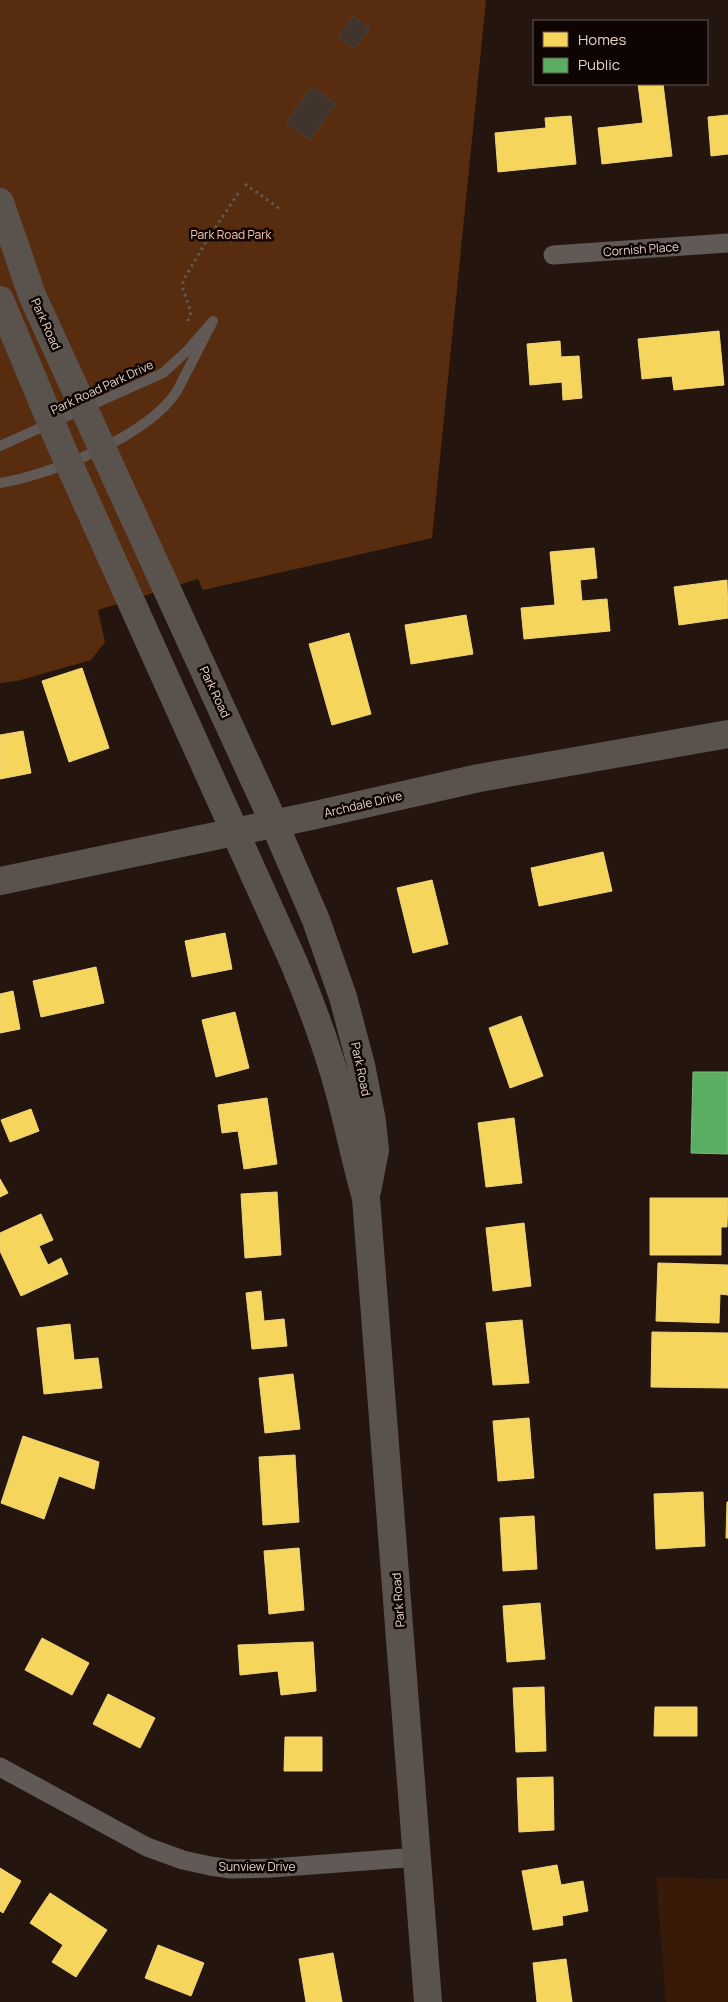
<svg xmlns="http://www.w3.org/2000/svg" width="728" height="2002" viewBox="0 0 728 2002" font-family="Manrope,sans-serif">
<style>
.built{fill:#371a07}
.green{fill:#572c0f}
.homes{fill:#f6d55c;stroke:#f0d47c}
.public{fill:#5aae61;stroke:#83b880}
.building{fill:#40342d;stroke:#4d4039}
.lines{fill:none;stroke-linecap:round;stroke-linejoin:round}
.path{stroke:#615a56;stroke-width:3;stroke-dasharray:2.5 4;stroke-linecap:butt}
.lane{stroke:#605955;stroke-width:10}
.street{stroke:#605955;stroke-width:19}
.secondary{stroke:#5a524c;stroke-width:28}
.labels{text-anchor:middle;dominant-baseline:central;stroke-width:5;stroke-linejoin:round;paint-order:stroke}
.park-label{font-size:12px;fill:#fecbaf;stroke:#0e0401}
.street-label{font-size:12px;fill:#e3d1c8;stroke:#0e0401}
</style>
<rect width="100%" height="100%" fill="#24160e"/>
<path class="built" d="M656 1877 728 1879V2002H666Z"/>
<path class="green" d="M0 0H486L432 538 203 590 198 579 98 610 105 642 91 660 17 681 0 683Z"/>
<path class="homes" d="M638 84H663L672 156 602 164 598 128 643 123Z
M728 115V154L711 156 708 117Z
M571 116 576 164 498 172 495 133 546 128 545 118Z
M719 331 724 385 674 390 672 376 642 379 638 339Z
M560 341 561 357 579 356 582 398 563 400 562 382 530 385 527 344Z
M594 548 597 578 580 580 582 601 607 599 610 631 524 639 521 608 555 605 550 552Z
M727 580 728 618 679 625 674 587Z
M466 615 473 654 411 664 405 625Z
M349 633 371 714 332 725 309 644Z
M82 668 109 748 69 762 42 681Z
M23 731 31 773 0 779V735Z
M603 852 612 891 539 906 531 868Z
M432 880 448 944 413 953 397 888Z
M225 933 232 969 192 977 185 941Z
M96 967 104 1003 41 1017 33 981Z
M13 991 20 1029 0 1033V994Z
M235 1012 249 1068 216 1077 202 1020Z
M521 1016 543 1076 510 1088 489 1028Z
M267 1098 277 1164 244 1169 238 1131 222 1133 218 1105Z
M31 1109 39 1131 10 1142 1 1120Z
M514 1118 522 1183 486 1187 478 1123Z
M0 1179 8 1193 0 1197Z
M277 1192 281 1255 245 1258 241 1194Z
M650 1198H728L727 1227H721V1255H650Z
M41 1214 53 1240 39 1246 48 1265 61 1258 68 1274 21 1296 0 1251V1233Z
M524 1223 531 1286 493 1291 486 1228Z
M658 1263 728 1265V1295L720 1294 719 1323 656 1321Z
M261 1291 264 1321 284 1319 287 1346 252 1349 246 1293Z
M522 1320 529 1383 493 1385 486 1323Z
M70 1324 74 1360 98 1358 102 1388 44 1394 37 1328Z
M652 1332 728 1333V1388L651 1387Z
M293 1374 300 1429 265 1433 259 1378Z
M529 1418 534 1478 498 1481 493 1421Z
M23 1436 99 1462 94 1489 59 1476 44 1519 1 1503Z
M295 1455 299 1522 263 1525 259 1457Z
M703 1492 705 1546 656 1549 654 1494Z
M727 1502H728V1538H726Z
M534 1516 537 1569 503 1571 500 1518Z
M299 1548 304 1610 269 1614 264 1551Z
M540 1603 545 1659 507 1662 503 1606Z
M42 1638 89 1663 72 1695 25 1670Z
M313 1642 316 1691 281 1695 278 1671 240 1675 238 1645Z
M544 1687 546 1751 516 1752 513 1688Z
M108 1694 155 1718 140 1748 93 1724Z
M655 1707H697V1736H654Z
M285 1737H322V1771H284Z
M553 1777 554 1830 519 1832 517 1778Z
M557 1865 561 1885 583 1881 588 1911 562 1916 563 1925 533 1930 522 1871Z
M0 1868 21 1881 3 1913 0 1911Z
M50 1893 107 1930 76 1977 52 1962 63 1945 30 1923Z
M158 1945 204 1963 191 1996 145 1978Z
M333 1953 342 2002H306L299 1959Z
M566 1959 572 2002H537L533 1963Z"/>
<path class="public" d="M693 1072H728V1154L691 1153Z"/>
<path class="building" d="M353 16 370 28 355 49 338 38Z
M312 86 336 104 310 140 286 123Z"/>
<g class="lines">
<path class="path" d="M245 184 280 209
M188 321 191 312 183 289V281L204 245 239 192"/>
<path class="lane" d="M0 446 163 373 187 351 213 321 177 391C148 436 51 475 0 483"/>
<path class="street" d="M553 255 728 243
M0 1767 147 1847 183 1860 210 1866 231 1869 272 1868 418 1857"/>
<path class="secondary" d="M0 202 32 295 274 823 316 920 343 997 361 1065 372 1121 375 1150 367 1191
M0 300 61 446 294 963C312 1006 328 1049 340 1094 349 1128 356 1163 366 1198L428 2002
M0 881 311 816 479 778 728 734"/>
</g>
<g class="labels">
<g class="park-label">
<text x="231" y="234">Park Road Park</text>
</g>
<g class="street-label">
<text transform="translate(641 249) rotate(-4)">Cornish Place</text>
<text transform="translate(46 324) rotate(66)">Park Road</text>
<text transform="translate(102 387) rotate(-25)">Park Road Park Drive</text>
<text transform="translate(215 692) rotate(65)">Park Road</text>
<text transform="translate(363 804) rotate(-13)">Archdale Drive</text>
<text transform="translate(361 1069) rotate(78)">Park Road</text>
<text transform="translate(398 1600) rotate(-94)">Park Road</text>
<text x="257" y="1866">Sunview Drive</text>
</g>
</g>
<rect x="533" y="20" width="175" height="65" fill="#0e0401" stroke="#635651"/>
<rect x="543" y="32" width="25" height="15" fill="#f6d55c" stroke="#635651"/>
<text x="578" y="45" font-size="15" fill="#e3d1c8">Homes</text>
<rect x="543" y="58" width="25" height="15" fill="#5aae61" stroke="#635651"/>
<text x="578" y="70" font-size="15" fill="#e3d1c8">Public</text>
</svg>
